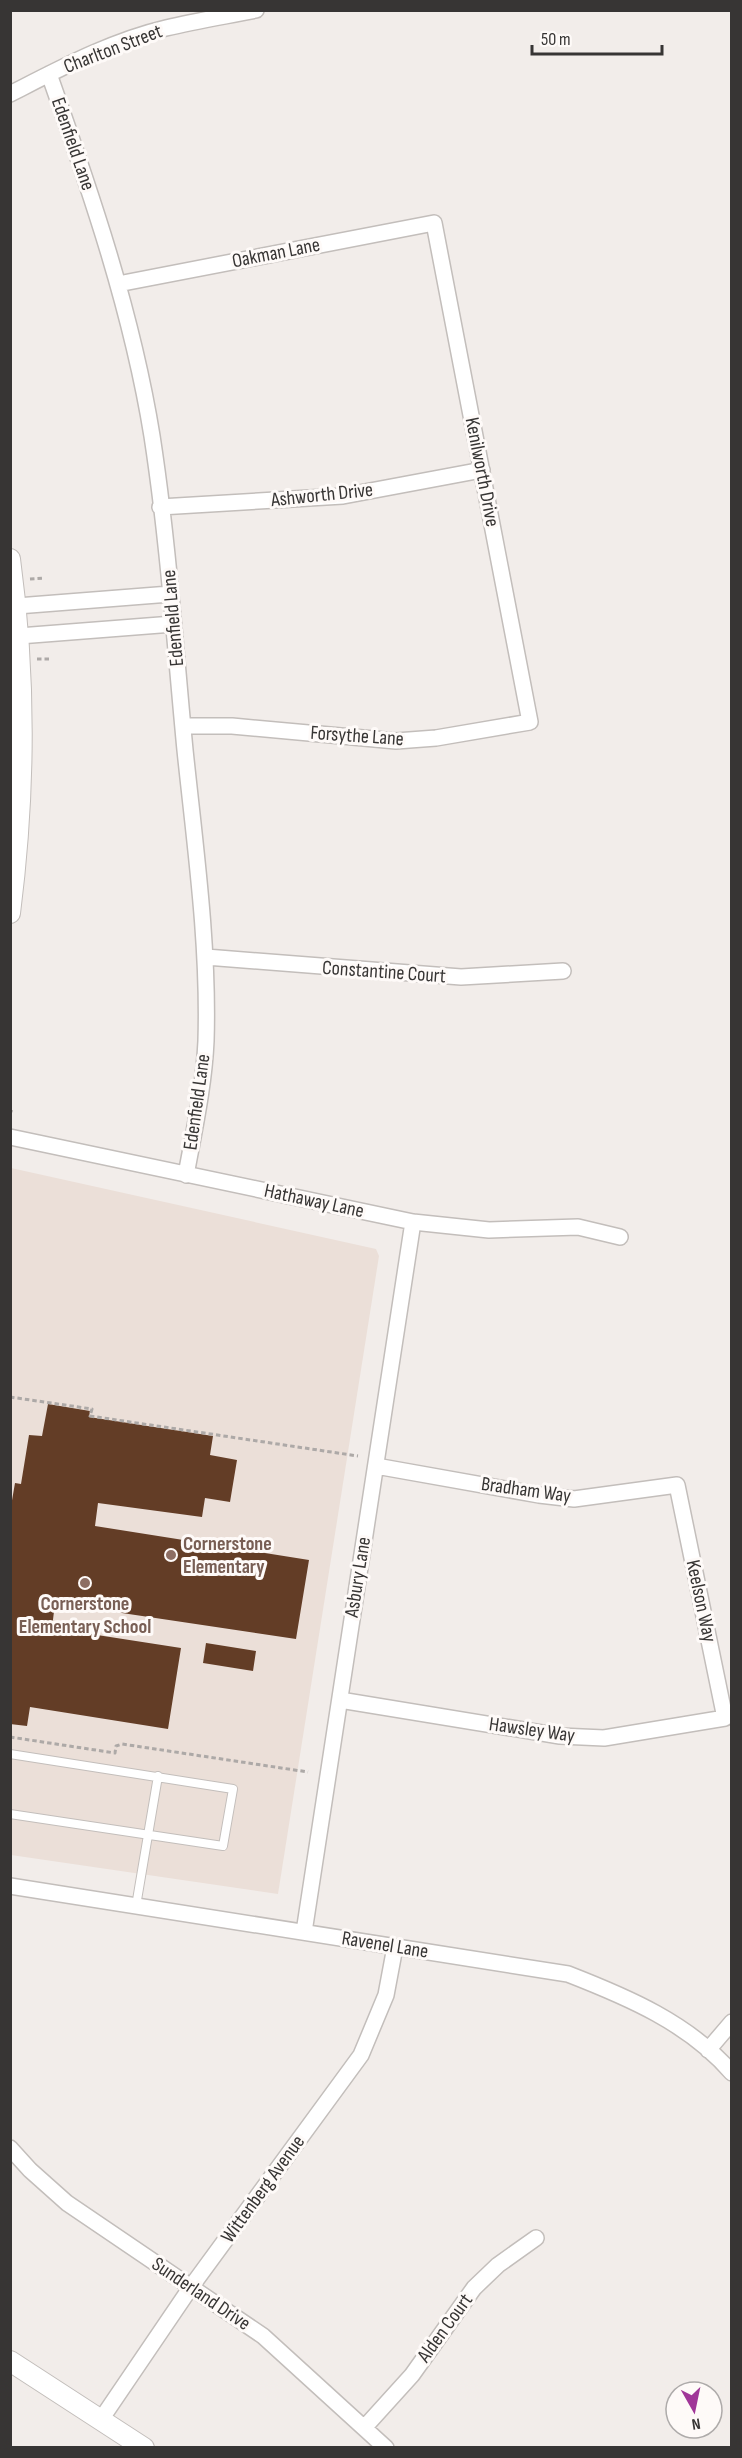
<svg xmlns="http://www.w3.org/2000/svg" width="742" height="2458" viewBox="0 0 742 2458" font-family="'Sofia Sans Condensed',sans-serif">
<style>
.built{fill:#ebdfd8}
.building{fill:#633d26}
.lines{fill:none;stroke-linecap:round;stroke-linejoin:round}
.service-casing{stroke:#c3bebb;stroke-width:10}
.minor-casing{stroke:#c3bebb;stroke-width:18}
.tertiary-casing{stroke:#c3bebb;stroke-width:22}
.path{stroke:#ada9a7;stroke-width:3;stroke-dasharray:4.5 3;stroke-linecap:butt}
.service{stroke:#fff;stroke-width:8}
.minor{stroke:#fff;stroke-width:15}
.tertiary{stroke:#fff;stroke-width:20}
.education-dot{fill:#8d6e63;stroke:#fefaf8;stroke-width:2}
.labels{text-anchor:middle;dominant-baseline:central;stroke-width:6;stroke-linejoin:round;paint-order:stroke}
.street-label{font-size:20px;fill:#373534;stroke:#fefaf8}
.education-label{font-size:20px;font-weight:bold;fill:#785e54;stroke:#fefaf8;text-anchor:start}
</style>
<rect width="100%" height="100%" fill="#f2edea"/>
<path class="built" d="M11 1168 376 1249 379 1256 278 1894 11 1855Z"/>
<path class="building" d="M48 1404 90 1411 89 1417 213 1436 210 1455 237 1460 230 1502 205 1498 202 1517 98 1503 95 1526 309 1560 296 1639 55 1603 52 1628 181 1648 168 1729 30 1707 27 1726 10 1724V1512L15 1483 21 1484 29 1435 42 1436Z
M206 1643 256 1651 253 1671 203 1663Z"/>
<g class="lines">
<defs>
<path id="service" d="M10 1754 233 1789 223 1846 10 1814
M136 1906 158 1776"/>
<path id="minor" d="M49 74C91 193 132 312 152 436 168 540 175 645 185 750 195 846 209 944 206 1041 204 1086 194 1131 186 1175
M10 94C61 68 111 41 166 28 196 21 226 16 256 10
M118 284 434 223 530 722 436 738 396 741 232 726H183
M160 507 343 496 482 470
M17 606 170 594
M19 636 173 624
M206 957 461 977 563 971
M10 1137 413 1222 489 1230 578 1227 620 1237
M340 1700 560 1736 604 1738 725 1718 677 1485 574 1499 539 1495 376 1466
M10 1886 568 1974C627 1997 689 2023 732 2073
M304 1932 413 1222
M708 2050 732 2022
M10 2148 30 2170 67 2203 263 2336 386 2448
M102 2418 191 2287 361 2055 386 1995 395 1947
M364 2428 412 2375 474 2288 498 2265 536 2238"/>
<path id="tertiary" d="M10 559C26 676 25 796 10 913
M10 2361 144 2448"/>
</defs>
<use href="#service" class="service-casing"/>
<use href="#minor" class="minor-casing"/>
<use href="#tertiary" class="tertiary-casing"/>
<path class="path" d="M30 579 44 578
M37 659H51
M10 1114 12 1109
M10 1397 92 1409 90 1416 358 1456
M10 1737 115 1753 116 1746 122 1744 308 1772"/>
<use href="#service" class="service"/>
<use href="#minor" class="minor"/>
<use href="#tertiary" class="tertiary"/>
</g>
<g class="education-dot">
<circle cx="171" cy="1555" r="6"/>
<circle cx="85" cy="1583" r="6"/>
</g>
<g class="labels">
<g class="street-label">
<text transform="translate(113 49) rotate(-21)">Charlton Street</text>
<text transform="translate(73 144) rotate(71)">Edenfield Lane</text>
<text transform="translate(276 253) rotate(-11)">Oakman Lane</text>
<text transform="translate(482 472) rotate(79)">Kenilworth Drive</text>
<text transform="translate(322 495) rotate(-6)">Ashworth Drive</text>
<text transform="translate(173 618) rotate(-95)">Edenfield Lane</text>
<text transform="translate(357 736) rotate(4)">Forsythe Lane</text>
<text transform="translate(384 972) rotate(4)">Constantine Court</text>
<text transform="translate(197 1102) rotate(-82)">Edenfield Lane</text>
<text transform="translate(314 1201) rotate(12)">Hathaway Lane</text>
<text transform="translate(526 1490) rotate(8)">Bradham Way</text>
<text transform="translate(358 1577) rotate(-81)">Asbury Lane</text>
<text transform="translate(701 1601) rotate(78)">Keelson Way</text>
<text transform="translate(532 1730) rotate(8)">Hawsley Way</text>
<text transform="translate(385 1945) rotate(9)">Ravenel Lane</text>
<text transform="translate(263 2189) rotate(-54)">Wittenberg Avenue</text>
<text transform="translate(201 2294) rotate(34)">Sunderland Drive</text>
<text transform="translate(445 2328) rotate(-54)">Alden Court</text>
</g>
<g class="education-label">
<text x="183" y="1544">Cornerstone<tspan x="183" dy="23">Elementary</tspan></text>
<text x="85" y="1604" text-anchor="middle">Cornerstone<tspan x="85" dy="23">Elementary School</tspan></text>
</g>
</g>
<rect width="742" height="2458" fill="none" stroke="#373534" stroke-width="24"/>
<g transform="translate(694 2410) rotate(171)"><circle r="28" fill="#fefaf8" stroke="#aeabaa" stroke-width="1.5"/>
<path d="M0-4.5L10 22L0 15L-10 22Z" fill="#a03698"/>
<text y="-9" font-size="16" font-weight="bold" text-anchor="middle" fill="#373534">N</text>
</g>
<path d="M532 45v9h130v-9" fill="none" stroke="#373534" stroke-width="3"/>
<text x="541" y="45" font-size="18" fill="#373534" stroke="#fefaf8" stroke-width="4.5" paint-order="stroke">50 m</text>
</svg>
